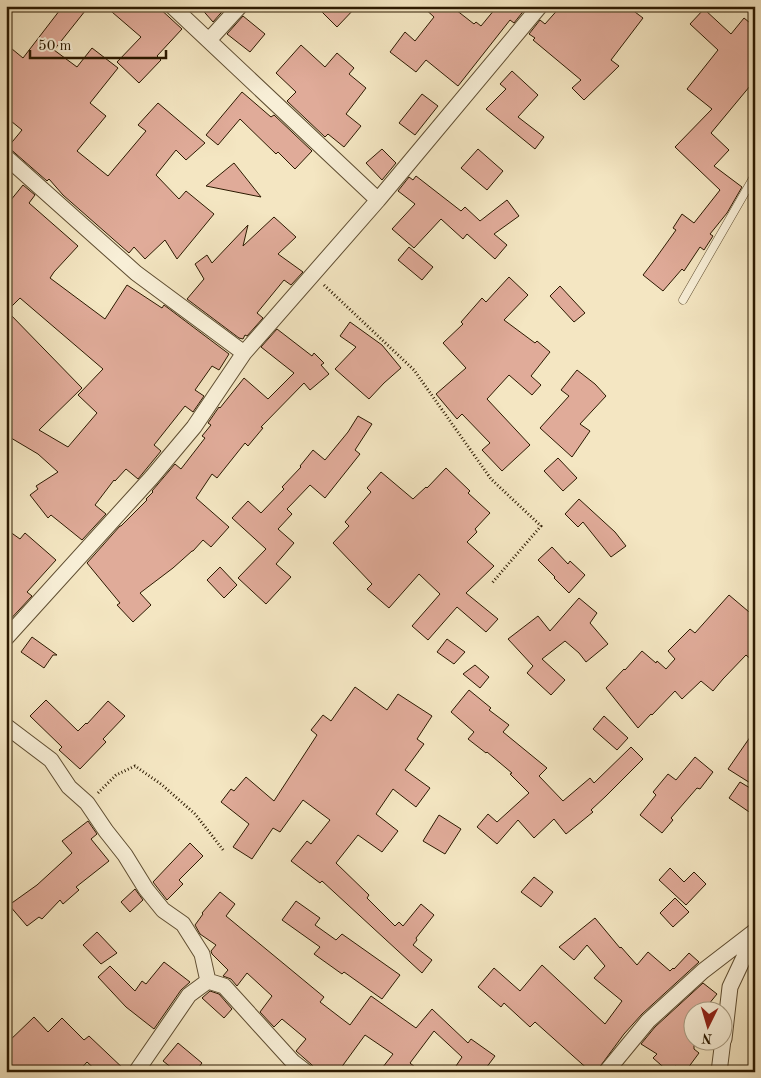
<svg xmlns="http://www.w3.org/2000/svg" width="761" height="1078" viewBox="0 0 761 1078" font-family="'Old Standard TT',serif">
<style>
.building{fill:#e0ab99;stroke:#2c1a01;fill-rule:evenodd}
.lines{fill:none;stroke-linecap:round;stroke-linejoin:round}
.lane-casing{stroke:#5e4d31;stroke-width:9}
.street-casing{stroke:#5e4d31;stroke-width:17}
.path{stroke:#2c1a01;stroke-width:3;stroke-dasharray:1 2.5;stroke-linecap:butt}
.lane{stroke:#f8efd7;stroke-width:8}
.street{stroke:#f8efd7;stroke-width:15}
</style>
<rect width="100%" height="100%" fill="#f4e6c2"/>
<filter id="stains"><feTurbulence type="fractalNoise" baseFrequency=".004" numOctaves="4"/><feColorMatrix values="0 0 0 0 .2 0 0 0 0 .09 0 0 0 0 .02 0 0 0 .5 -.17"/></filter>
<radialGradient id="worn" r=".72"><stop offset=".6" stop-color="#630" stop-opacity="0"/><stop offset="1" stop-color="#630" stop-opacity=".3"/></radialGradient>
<path class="building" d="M63 6H89L54 50 77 67 92 48 118 68 90 103 106 116 77 151 108 176 146 131 138 125 158 103 205 143 186 160 176 150 156 175 179 199 186 191 214 214 177 259 165 240 145 259 134 247 129 253 63 195 49 179 47 181 8 147 22 130 6 117V44L23 58Z
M105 6H157L182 29 157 56 161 60 139 83 117 62 141 37Z
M199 6H227L213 22Z
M316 6H357L337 27Z
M422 6H451L474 24 476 22 481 26 495 9 492 6H521L525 9 514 23 510 20 458 86 426 60 416 72 390 52 405 32 415 41 434 17Z
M561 6H627L643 18 611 60 619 66 584 100 572 88 581 80 533 40 535 38 529 34 540 20 545 24Z
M704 9 731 34 744 18 755 27V80L711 133 729 150 714 166 742 187 727 213 710 234 713 236 704 250 700 247 684 271 682 269 663 291 643 275 653 262 676 230 673 228 682 214 694 223 720 190 675 147 712 109 687 89 718 50 690 24Z
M243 16 265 34 250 52 227 34Z
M301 45 325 67 337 53 354 68 349 74 366 88 346 114 361 126 344 147 328 134 325 137 287 101 296 92 276 73Z
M512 71 538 95 518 117 544 137 535 149 486 109 506 89 500 84Z
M242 92 271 117 274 115 312 151 295 169 278 152 276 154 240 119 218 145 206 135Z
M422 94 438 106 415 135 399 123Z
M382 149 396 163 382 180 366 163Z
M478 149 503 171 487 190 461 168Z
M234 163 261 197 206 186Z
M416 176 461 211 465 207 480 221 507 200 519 216 494 234 507 245 495 259 467 234 463 239 441 219 414 248 392 229 415 204 398 191 409 177 413 180Z
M23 185 35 195 29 203 78 246 54 272 50 278 105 319 127 285 162 308 164 305 229 354 219 370 212 366 195 390 204 396 193 412 185 406 154 445 161 451 138 479 126 469 115 481 114 480 95 505 106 514 82 540 51 515 48 518 30 495 38 489 36 486 58 472 38 454 6 435V206ZM20 298 103 369 78 395 97 413 68 447 39 430 82 388 7 311Z
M274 217 296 237 278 254 303 272 291 285 284 280 257 313 263 318 247 336 245 335 243 339 239 338 187 299 204 279 195 264 207 255 212 263 248 225 243 246Z
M409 247 433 267 422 280 398 260Z
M509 277 528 295 504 320 535 343 537 341 550 352 531 376 541 385 532 395 509 375 487 399 530 445 502 471 482 450 490 443 462 414 457 419 436 394 466 368 443 343 463 324 461 322 482 298 486 302Z
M560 286 585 313 574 322 550 296Z
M350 322 382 345 401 368 384 383 369 399 335 369 356 347 340 336Z
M277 329 312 356 314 353 324 363 321 365 329 374 310 390 304 383 261 427 263 428 248 446 245 443 217 478 212 474 196 498 229 527 211 547 203 540 193 551H192L173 568 140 593 151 605 133 622 117 605 120 603 87 563 120 526H121L147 500 146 499 153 492 152 491 175 464 181 469 205 438 202 436 211 425 208 423 219 407 220 408 244 378 268 399 294 373 261 347Z
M577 370 595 384 606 396 580 424 590 431 572 457 540 428 569 396 561 390Z
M358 416 372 424 355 450 360 454 325 498 310 485 287 509 292 514 278 529 294 543 276 564 291 577 266 604 238 578 266 549 232 518 248 501 261 513 284 489 282 487 301 467 300 466 313 450 325 460 348 432Z
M558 458 577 478 563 491 544 471Z
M446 468 470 491 468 493 490 513 475 529 477 532 467 542 494 566 466 593 498 619 486 632 457 607 428 640 412 626 440 594 419 574 389 608 367 589 372 584 333 543 349 526 345 522 371 492 367 488 381 472 413 499 426 487 427 488Z
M579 499 615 532 626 546 611 557 583 522 578 527 565 514Z
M6 529 20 539 25 533 56 560 27 592 32 596 6 624Z
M552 547 568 564 570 561 585 575 569 593 554 578 555 577 538 560Z
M220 567 237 585 224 598 207 580Z
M729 595 755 617V663L746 655 723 679 713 691 701 681 682 699 675 691 652 715 651 714 638 728 606 688 624 669 625 670 642 651 656 663 657 661 666 669 675 659 668 651 690 629 695 633Z
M579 598 597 613 590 623 608 644 586 662 579 653 565 641 542 659 565 680 551 695 527 673 533 666 508 639 538 616 550 631Z
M32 637 57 655H53L44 668 21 652Z
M447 639 465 652 454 664 437 652Z
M475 665 489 677 480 688 463 674Z
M355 687 387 710 398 694 432 716 417 739 424 744 405 770 430 788 416 807 393 789 376 814 398 831 382 852 358 835 336 863 369 895 367 898 395 926 399 922 403 926 421 904 434 915 416 938 417 940 413 945 432 960 422 973 322 881 320 883 291 861 307 841 311 844 330 820 303 800 280 832 273 828 252 859 233 847 249 824 221 802 231 789 234 791 246 777 274 801 317 735 311 730 323 715 331 721Z
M469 690 491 708 489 710 509 725 503 732 547 768 539 776 563 801 590 778 594 783 631 747 643 759 606 796 591 810 593 812 566 834 554 819 534 838 518 820 497 844 477 827 488 814 497 822 529 793 510 774 512 773 487 752 486 753 468 739 474 732 451 712Z
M46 700 78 731 86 723 87 724 108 701 125 716 103 739 106 742 80 769 59 750 62 747 30 716Z
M604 716 628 738 617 750 593 729Z
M755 730V786L728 769Z
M695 757 713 772 700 789 697 788 671 818 673 820 662 833 640 815 656 795 653 792 668 774 676 780Z
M740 782 755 791V816L729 798Z
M439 815 461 829 445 854 423 841Z
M88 821 97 834 91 839 109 861 76 887 79 890 63 904 60 900 42 919 39 917 27 926 9 905 37 885 72 853 62 841Z
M190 843 203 856 179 880 183 884 167 900 153 882Z
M670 868 684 882 694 872 706 884 686 905 659 880Z
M534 877 553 892 541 907 521 892Z
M135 889 143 900 130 912 121 902Z
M220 892 235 904 226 916 324 997 320 1002 350 1025 371 996 416 1028 432 1009 468 1043 471 1039 495 1056 483 1072H452L462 1057 434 1031 410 1063 421 1072H379L393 1054 365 1035 338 1072H315L314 1068 312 1065 296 1051 306 1039 282 1019 274 1027 260 1012 272 996 247 973 237 986 231 979 223 976 228 970 212 954 211 951 216 945 200 934 195 925 203 914 202 913Z
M675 898 689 912 673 927 660 913Z
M296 901 320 918 315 925 336 940 342 934 400 975 382 999 344 972 342 974 314 954 320 947 282 920Z
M595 918 620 948 621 947 637 965 648 952 670 971 673 968 674 969 689 953 699 962 642 1014 624 1034 596 1072H591L535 1022 530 1027 504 1003 501 1007 478 987 494 968 520 991 542 965 605 1024 622 1001 594 978 605 966 587 945 574 960 559 947Z
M97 932 117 953 101 964 83 945Z
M164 962 190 982 181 990 154 1029 126 1007 98 977 110 966 135 991 142 981 146 984Z
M703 983 717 994 704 1010H694V1049L699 1053 685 1072 675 1066 671 1072H669L653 1058 657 1054 641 1044 655 1027Z
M210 991 219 994 232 1009 224 1018 202 998Z
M34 1017 48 1032 62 1018 84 1040 89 1036 127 1072H98L87 1062 78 1072H6V1044Z
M178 1043 202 1063 195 1072H177L163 1061Z"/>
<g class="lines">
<defs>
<path id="lane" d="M683 300 755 175"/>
<path id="street" d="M172 6 378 200
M209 40 240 6
M6 157 136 273 244 353
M6 638 152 477 194 427 244 353 378 200 540 6
M6 726 51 760 69 787 87 803 106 831 125 855 146 889 163 910 183 924 202 954 208 981
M724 1039 730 987 755 934
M136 1072 189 995 208 981 224 986 293 1062 306 1072
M606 1072 648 1021 703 971 755 931
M719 1072 723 1040"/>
</defs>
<use href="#lane" class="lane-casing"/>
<use href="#street" class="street-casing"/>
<path class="path" d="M324 285 414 370 491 479 541 526 492 583
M98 793 116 775 135 766 161 784 195 814 224 851"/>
<use href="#lane" class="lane"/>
<use href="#street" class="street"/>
</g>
<rect width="761" height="1078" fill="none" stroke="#f4e6c2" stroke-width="25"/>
<rect x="8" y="8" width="746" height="1063" fill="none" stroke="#2c1a01" stroke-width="2.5"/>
<rect x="12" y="12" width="736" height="1053" fill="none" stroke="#2c1a01"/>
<g transform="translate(708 1026) rotate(185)"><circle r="24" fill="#f8efd7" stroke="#a69a81"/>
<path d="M0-4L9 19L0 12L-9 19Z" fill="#8f2418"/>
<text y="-8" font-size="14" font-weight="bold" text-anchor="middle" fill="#2c1a01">N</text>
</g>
<path d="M30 50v8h136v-8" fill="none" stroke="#2c1a01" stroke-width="2.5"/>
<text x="38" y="50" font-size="15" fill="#2c1a01" stroke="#f8efd7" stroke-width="4" paint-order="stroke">50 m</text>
<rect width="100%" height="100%" filter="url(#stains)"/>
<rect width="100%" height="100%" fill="url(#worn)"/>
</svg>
